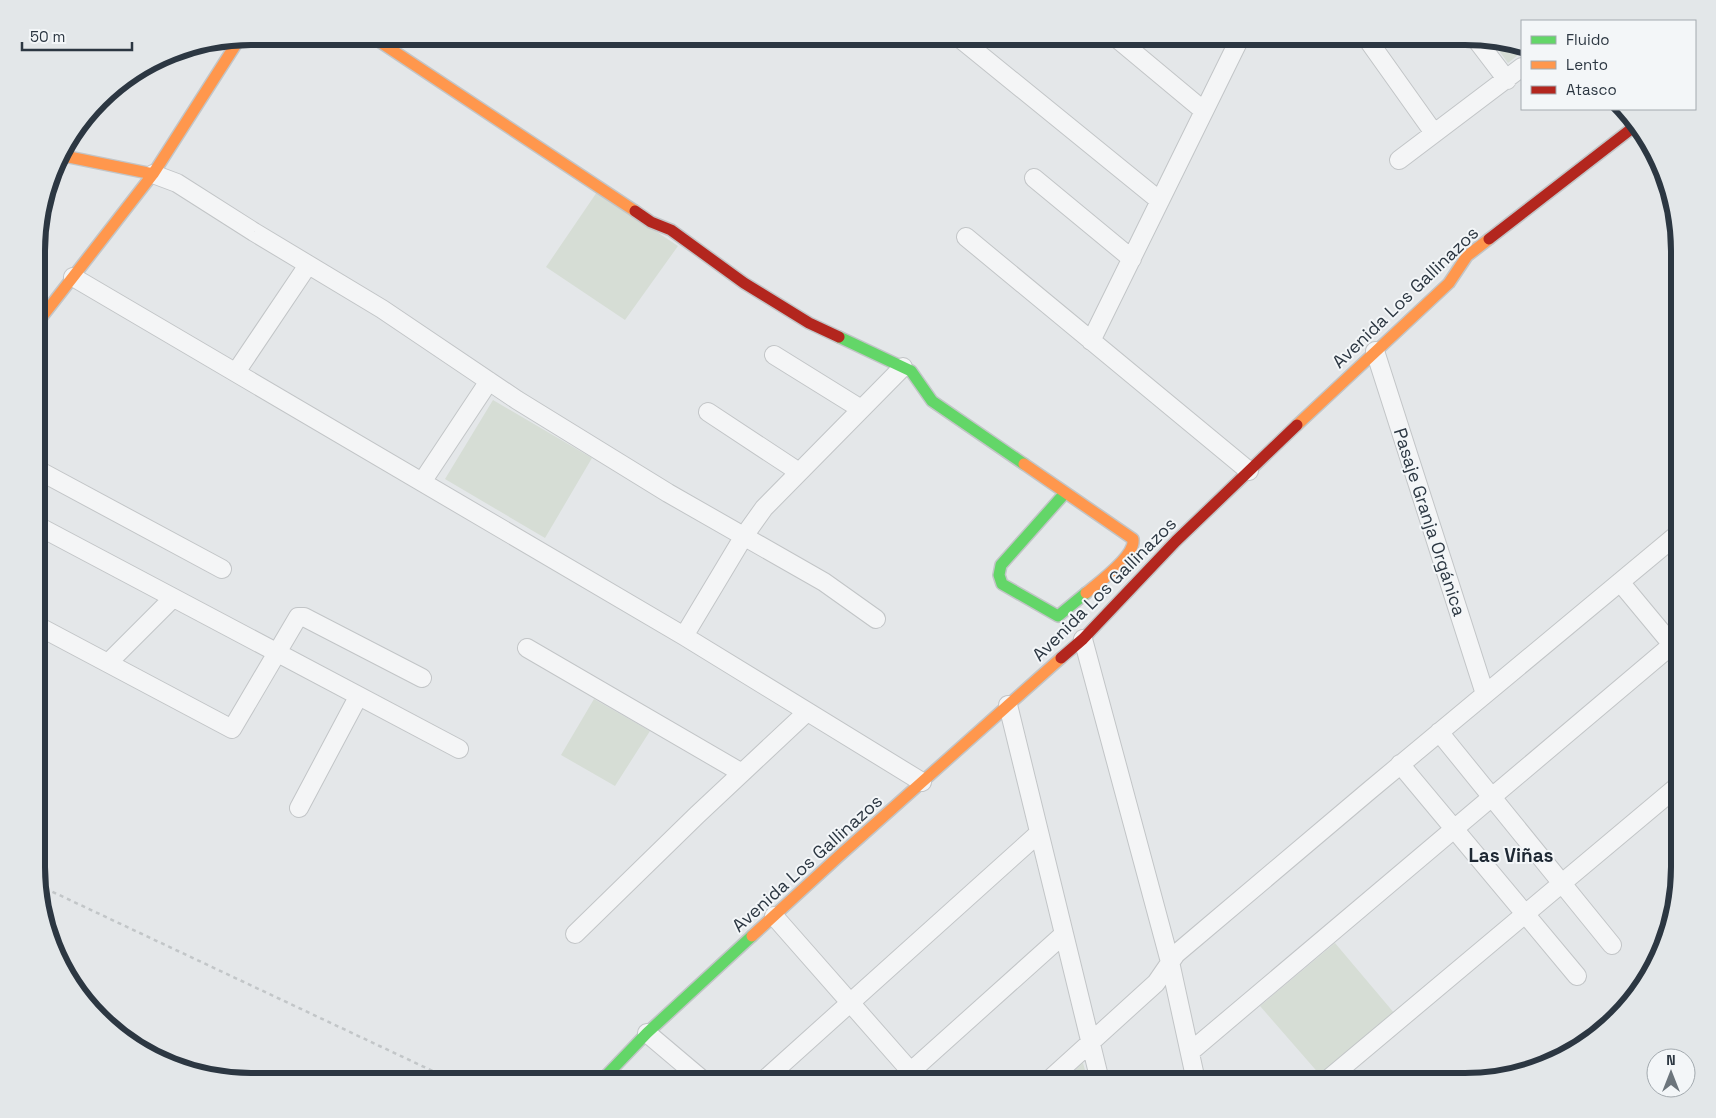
<svg xmlns="http://www.w3.org/2000/svg" width="1716" height="1118" viewBox="0 0 1716 1118" font-family="'Space Grotesk',sans-serif">
<style>
.green{fill:#d6ddd5}
.lines{fill:none;stroke-linecap:round;stroke-linejoin:round}
.street-casing{stroke:#c2c5c7;stroke-width:20}
.fast-casing{stroke:#c2c5c7;stroke-width:14}
.slow-casing{stroke:#c2c5c7;stroke-width:14}
.jam-casing{stroke:#c2c5c7;stroke-width:14}
.path{stroke:#c2c6c8;stroke-width:2.5;stroke-dasharray:4 4;stroke-linecap:butt}
.street{stroke:#f4f5f6;stroke-width:18}
.fast{stroke:#63d668;stroke-width:11}
.slow{stroke:#ff974d;stroke-width:11}
.jam{stroke:#b3261e;stroke-width:11}
.labels{text-anchor:middle;dominant-baseline:central;stroke-width:4;stroke-linejoin:round;paint-order:stroke}
.street-label{font-size:18px;fill:#2c3742;stroke:#f3f6f8}
.neighbourhood-label{font-size:19px;font-weight:bold;fill:#1e2833;stroke:#f3f6f8}
.rim{fill:none;stroke:#2c3742;stroke-width:6}
</style>
<rect width="100%" height="100%" fill="#e4e7e9"/>
<path class="green" d="M1491 40 1522 46V52L1508 63Z
M597 192 678 246 625 320 546 267Z
M493 400 592 458 545 538 445 479Z
M594 699 650 731 615 786 561 755Z
M1335 943 1395 1014 1321 1076 1260 1006Z
M1083 1063 1088 1081H1063Z"/>
<g class="lines">
<defs>
<path id="street" d="M957 36 1160 201
M1114 36 1204 111
M1365 36 1434 133
M1475 38 1507 80
M1399 160 1522 67
M153 174 177 183 254 232 382 309 517 400 668 493 824 582 876 619
M1034 178 1132 259
M966 237 1249 471
M73 277 684 636 922 782
M1091 341 1241 36
M1375 351 1485 694
M774 355 861 409
M236 372 308 265
M708 412 799 472
M38 470 222 569
M422 482 489 381
M38 526 459 749
M1620 582 1679 653
M38 626 232 729 298 617H304L422 678
M684 636 744 536 764 508 903 367
M1083 639 1170 962 1196 1081
M527 648 742 773
M108 663 173 598
M1008 705 1100 1081
M1439 732 1612 945
M1400 764 1577 976
M299 808 358 697
M774 916 920 1082
M575 934 697 815 807 712
M647 1033 705 1082
M1190 1052 1679 639
M1048 1081 1156 983 1176 954 1370 790 1679 533
M1326 1081 1679 785
M762 1082 1039 833
M899 1082 1064 934"/>
<path id="fast" d="M839 337 911 371 932 401 1024 464
M1065 493 1001 565 999 575 1002 584 1058 616 1086 593
M600 1082 647 1033 752 936"/>
<path id="slow" d="M371 36 635 211
M59 155 153 174
M38 322 153 174 240 38
M1297 425 1449 283 1467 256 1489 239
M1024 464 1133 539C1136 556 1098 583 1086 593
M752 936 838 857 1061 658"/>
<path id="jam" d="M635 211 651 222 671 230 744 283 809 323 839 337
M1489 239 1635 126
M1061 658 1083 639 1176 541 1297 425"/>
</defs>
<use href="#street" class="street-casing"/>
<use href="#fast" class="fast-casing"/>
<use href="#slow" class="slow-casing"/>
<use href="#jam" class="jam-casing"/>
<path class="path" d="M38 885 456 1082"/>
<use href="#street" class="street"/>
<use href="#fast" class="fast"/>
<use href="#slow" class="slow"/>
<use href="#jam" class="jam"/>
</g>
<g class="labels">
<g class="street-label">
<text transform="translate(1405 297) rotate(-44)">Avenida Los Gallinazos</text>
<text transform="translate(1430 522) rotate(72)">Pasaje Granja Orgánica</text>
<text transform="translate(1104 589) rotate(-45)">Avenida Los Gallinazos</text>
<text transform="translate(807 863) rotate(-42)">Avenida Los Gallinazos</text>
</g>
<g class="neighbourhood-label">
<text x="1511" y="855">Las Viñas</text>
</g>
</g>
<path d="M0 0H1716V1118H0ZM251 45H1465A206 206 0 0 1 1671 251V867A206 206 0 0 1 1465 1073H251A206 206 0 0 1 45 867V251A206 206 0 0 1 251 45Z" fill="#e3e7e9" fill-rule="evenodd"/>
<path class="rim" d="M251 45H1465A206 206 0 0 1 1671 251V867A206 206 0 0 1 1465 1073H251A206 206 0 0 1 45 867V251A206 206 0 0 1 251 45Z"/>
<rect x="1521" y="20" width="175" height="90" fill="#f3f6f8" stroke="#a3aaaf"/>
<rect x="1531" y="36" width="25" height="8" fill="#63d668" stroke="#a3aaaf"/>
<text x="1566" y="45" font-size="15" fill="#2c3742">Fluido</text>
<rect x="1531" y="61" width="25" height="8" fill="#ff974d" stroke="#a3aaaf"/>
<text x="1566" y="70" font-size="15" fill="#2c3742">Lento</text>
<rect x="1531" y="86" width="25" height="8" fill="#b3261e" stroke="#a3aaaf"/>
<text x="1566" y="95" font-size="15" fill="#2c3742">Atasco</text>
<g transform="translate(1671 1073)"><circle r="24" fill="#f3f6f8" stroke="#a3aaaf"/>
<path d="M0-4L9 19L0 12L-9 19Z" fill="#6c757c"/>
<text y="-8" font-size="14" font-weight="bold" text-anchor="middle" fill="#2c3742">N</text>
</g>
<path d="M22 42v8h110v-8" fill="none" stroke="#2c3742" stroke-width="2.5"/>
<text x="30" y="42" font-size="15" fill="#2c3742" stroke="#f3f6f8" stroke-width="4" paint-order="stroke">50 m</text>
</svg>
